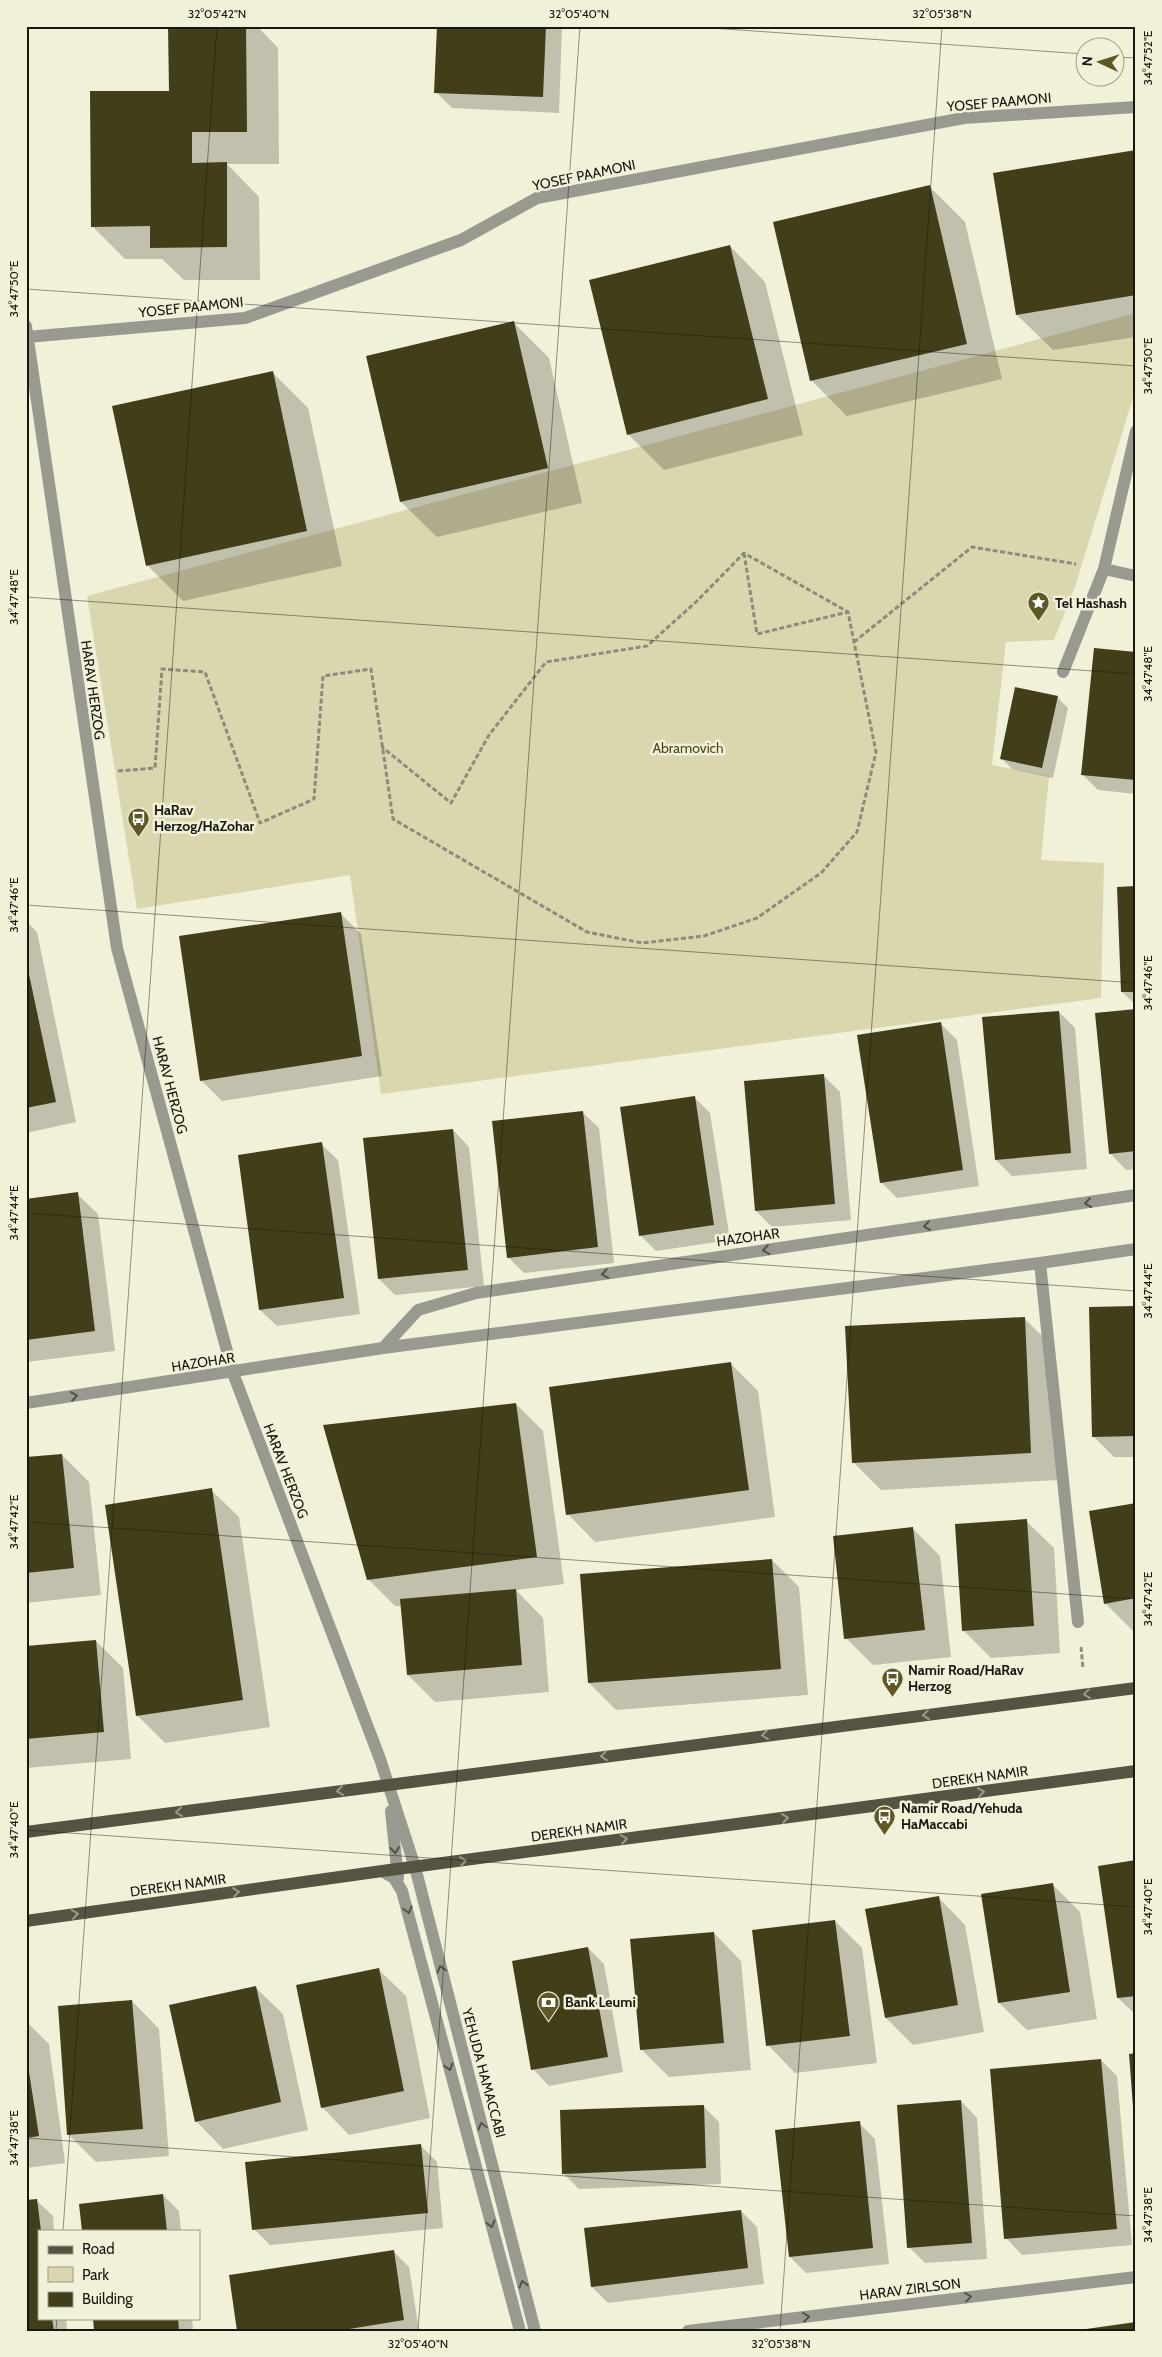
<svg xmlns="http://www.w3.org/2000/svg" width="1162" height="2357" viewBox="0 0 1162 2357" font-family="Cabin,sans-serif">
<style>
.green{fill:#dad7ae}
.shadow{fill:#0003}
.building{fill:#413e19}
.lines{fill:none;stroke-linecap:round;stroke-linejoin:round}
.path{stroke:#8d8c7c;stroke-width:3;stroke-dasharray:5 2.5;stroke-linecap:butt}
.minor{stroke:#9a9990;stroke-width:12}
.major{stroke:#555443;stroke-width:12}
.oneway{stroke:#53524a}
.oneway2{stroke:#9b9a86}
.ticks{fill:none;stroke:#191810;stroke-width:1;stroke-opacity:0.45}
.labels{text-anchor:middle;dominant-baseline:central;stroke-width:5;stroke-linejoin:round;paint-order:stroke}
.street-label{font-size:14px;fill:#191810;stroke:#f1f0d9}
.poi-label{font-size:14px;font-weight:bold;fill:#191810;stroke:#f1f0d9;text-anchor:start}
.park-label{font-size:14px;fill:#4b4716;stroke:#f1f0d9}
.neatline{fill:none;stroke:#191810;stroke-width:2}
.ticks-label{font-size:12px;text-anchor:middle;fill:#191810}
</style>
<rect width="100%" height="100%" fill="#f1f0d9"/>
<path class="green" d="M1136 313V388L1075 587 1054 640 1006 642 992 765 1049 776 1041 860 1104 863 1101 998 381 1094 350 875 137 909 87 596Z"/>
<path class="shadow" d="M169 26H257L278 48 279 164H227L259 197 260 280H184L162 259H125L92 226 170 92Z
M439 26H562L559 113 452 108 436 92Z
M1136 151V337L1053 350 1017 315Z
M929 186 965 222 1002 379 847 416 812 381 775 223Z
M730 246 765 282 803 435 664 470 628 434Z
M514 323 549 358 582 503 437 537 401 502 367 357Z
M272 372 308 408 342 566 183 601 148 566Z
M1136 653V794L1098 790 1082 774Z
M1057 697 1068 708 1053 778 1012 769 1001 758Z
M1136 887V1005L1122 992Z
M340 913 361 934 382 1076 222 1101 201 1080Z
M26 921 37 932 76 1122 26 1133Z
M1136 1010V1169L1126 1170 1110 1153Z
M1059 1012 1075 1028 1087 1169 1012 1176 996 1160Z
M941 1024 957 1040 979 1186 897 1198 881 1182Z
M823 1075 840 1092 851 1220 772 1227 756 1211Z
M694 1097 710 1113 730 1240 656 1251 640 1235Z
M582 1112 599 1128 614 1263 524 1273 508 1257Z
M453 1130 469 1147 484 1286 395 1295 379 1279Z
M321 1144 338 1160 360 1314 277 1326 260 1310Z
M77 1194 98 1214 115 1351 26 1362V1200Z
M1136 1307V1457H1114L1094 1437Z
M1024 1318 1051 1345 1058 1480 881 1490 853 1462Z
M731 1364 758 1391 775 1517 595 1542 568 1514Z
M516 1404 543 1431 564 1584 516 1590 543 1618 549 1692 435 1702 408 1675 402 1606H395L368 1579Z
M62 1455 89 1482 101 1595 26 1603V1459Z
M211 1490 239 1517 270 1727 165 1743 138 1716Z
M1136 1504V1630H1132L1105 1603Z
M1026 1521 1054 1548 1060 1653 991 1658 963 1630Z
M912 1528 940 1556 951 1657 873 1665 846 1638Z
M772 1560 799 1587 808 1695 616 1710 589 1683Z
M96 1641 123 1668 131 1759 26 1768V1647Z
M1136 1862V2015L1118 1998Z
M1052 1884 1080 1912 1097 2019 1027 2030 999 2003Z
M938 1897 965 1925 984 2032 913 2045 886 2018Z
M835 1921 862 1948 877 2063 795 2073 768 2045Z
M714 1933 741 1961 751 2070 669 2077 642 2050 632 1940Z
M588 1948 604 1964 623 2072 549 2086 533 2069Z
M378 1969 406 1996 430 2118 349 2135 322 2107Z
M255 1987 283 2014 308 2130 223 2149 196 2121Z
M132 2001 159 2029 169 2156 96 2162 69 2135Z
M26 2021 49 2044 65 2163 26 2168Z
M1101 2060 1117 2076 1132 2245 1022 2255 1006 2238Z
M961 2101 977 2118 987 2259 925 2263 909 2247Z
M703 2106 719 2122 721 2184 579 2189 563 2173Z
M859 2123 875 2139 889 2264 806 2273 790 2257Z
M421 2146 437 2162 443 2228 270 2245 254 2229Z
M163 2195 179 2211 181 2231H83Z
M36 2200 53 2216 54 2231H39V2318H66L67 2331H26Z
M741 2211 757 2227 764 2284 608 2303 592 2287Z
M393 2251 409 2267 419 2331H239Z
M94 2318H192L193 2331H95Z"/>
<path class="building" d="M168 26H246L247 132H192V163L227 162V247L150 248V226L91 227 90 91H169Z
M437 26H546L543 97 434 93Z
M1136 150V295L1016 315 993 173Z
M930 185 967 344 810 381 773 222Z
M730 245 768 399 627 435 589 280Z
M514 321 548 468 400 502 366 356Z
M273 371 307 531 146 566 112 406Z
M1094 648 1136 652V780L1081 775Z
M1015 687 1058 696 1042 768 1000 759Z
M1136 886V992H1121L1117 887Z
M341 912 362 1056 200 1081 179 936Z
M26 960 56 1102 26 1108Z
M1136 1009V1151L1109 1154 1095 1013Z
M1059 1011 1071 1153 995 1160 982 1017Z
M941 1022 963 1170 880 1183 857 1035Z
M824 1074 835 1204 755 1211 744 1081Z
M695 1096 714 1225 639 1236 620 1107Z
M583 1111 598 1247 507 1258 492 1121Z
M453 1129 468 1270 378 1279 363 1138Z
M322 1142 344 1298 259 1310 238 1155Z
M78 1192 95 1331 26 1340V1199Z
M1136 1306V1436L1092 1437 1089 1307Z
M1025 1317 1031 1453 852 1463 845 1326Z
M731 1362 749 1490 566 1515 549 1387Z
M516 1403 537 1557 367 1580 323 1425Z
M62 1454 74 1568 26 1573V1457Z
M212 1488 243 1700 136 1716 105 1505Z
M1136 1503V1598L1104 1604 1089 1511Z
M1027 1519 1034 1626 962 1631 955 1524Z
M913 1527 925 1630 844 1639 833 1536Z
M772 1559 781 1669 588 1683 580 1574Z
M516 1589 522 1665 407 1675 400 1599Z
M96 1640 104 1732 26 1739V1646Z
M1136 1860V1996L1117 1998 1098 1866Z
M1053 1883 1070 1992 998 2003 981 1894Z
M939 1896 958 2005 885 2018 865 1909Z
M835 1920 850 2036 766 2046 752 1930Z
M714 1932 724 2043 640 2050 630 1939Z
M588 1947 608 2057 531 2070 512 1961Z
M379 1968 404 2091 321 2108 296 1985Z
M256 1986 281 2102 195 2122 169 2005Z
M132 2000 143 2129 67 2135 58 2006Z
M26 2053 39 2136 26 2138Z
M1136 2053V2120H1134L1129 2054Z
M1101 2059 1117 2229 1004 2239 990 2069Z
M961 2100 972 2243 907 2248 897 2105Z
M704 2105 706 2168 562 2174 560 2110Z
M860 2121 873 2248 789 2257 775 2130Z
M421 2144 428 2213 252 2230 245 2162Z
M163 2194 167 2231H82L79 2204Z
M37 2199 41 2231H39V2318H52L54 2331H26V2200Z
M741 2210 748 2268 591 2287 584 2228Z
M394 2250 404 2320 337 2331H237L229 2275Z
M93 2318H178L179 2331H94Z
M1136 2322V2331H1079V2330Z"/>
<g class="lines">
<path class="path" d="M744 553 757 634 848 612
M854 642 972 547 1076 564
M118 771 155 768 162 669 205 672 260 823 314 799 323 676 371 669 393 819 587 932 642 943 704 936 757 918 821 873 857 832 876 752 848 612 744 553 697 601 647 646 546 662 489 735 451 803 382 747
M1081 1647 1083 1668"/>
<path class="minor" d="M26 326 117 948 233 1373 380 1759 415 1867 535 2331
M27 337 245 318 461 240 537 198 964 118 1136 107
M1104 569 1136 576
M1063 672 1104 569 1136 431
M1040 1263 1078 1622
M383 1348 418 1310 476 1293 1136 1195
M26 1403 383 1348 1040 1263 1136 1249
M391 1811 398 1878
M382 1871 394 1878 402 1891 520 2331
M688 2331 1136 2277"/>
<path class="major" d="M26 1832 1136 1688
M26 1921 382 1871 1136 1771"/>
</g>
<defs><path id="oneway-chevron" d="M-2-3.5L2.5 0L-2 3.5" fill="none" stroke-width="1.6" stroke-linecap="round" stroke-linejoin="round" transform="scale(1.25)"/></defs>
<g class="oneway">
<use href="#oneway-chevron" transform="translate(1088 1203) rotate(172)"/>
<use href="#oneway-chevron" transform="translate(927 1226) rotate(172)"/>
<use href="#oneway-chevron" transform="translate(766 1250) rotate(172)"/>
<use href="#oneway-chevron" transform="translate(605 1274) rotate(171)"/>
<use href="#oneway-chevron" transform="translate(74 1396) rotate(-8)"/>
<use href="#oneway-chevron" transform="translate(395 1850) rotate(84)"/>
<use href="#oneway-chevron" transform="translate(408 1910) rotate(75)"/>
<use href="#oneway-chevron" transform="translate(441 1969) rotate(-105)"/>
<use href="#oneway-chevron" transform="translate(449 2067) rotate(75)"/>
<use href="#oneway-chevron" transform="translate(482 2126) rotate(-105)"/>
<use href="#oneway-chevron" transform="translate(491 2224) rotate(75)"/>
<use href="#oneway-chevron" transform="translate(523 2284) rotate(-105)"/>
<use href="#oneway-chevron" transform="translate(968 2297) rotate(-7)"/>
<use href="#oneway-chevron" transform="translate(806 2317) rotate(-7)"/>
</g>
<g class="oneway2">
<use href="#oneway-chevron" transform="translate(1087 1694) rotate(173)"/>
<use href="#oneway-chevron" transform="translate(926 1715) rotate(173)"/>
<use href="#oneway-chevron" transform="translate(765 1735) rotate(173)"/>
<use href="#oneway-chevron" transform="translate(604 1756) rotate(173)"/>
<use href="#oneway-chevron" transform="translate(340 1791) rotate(172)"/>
<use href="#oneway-chevron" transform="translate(981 1792) rotate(-8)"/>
<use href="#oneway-chevron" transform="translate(179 1812) rotate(173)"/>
<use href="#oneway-chevron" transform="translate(785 1818) rotate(-8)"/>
<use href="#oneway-chevron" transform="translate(624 1839) rotate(-8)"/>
<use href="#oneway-chevron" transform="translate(463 1861) rotate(-8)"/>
<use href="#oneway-chevron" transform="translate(236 1892) rotate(-8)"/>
<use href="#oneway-chevron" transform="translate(75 1914) rotate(-8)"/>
</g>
<path class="ticks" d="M682 26 1084 54M1114 57 1136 58M26 289 1136 366M26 597 1136 674M26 905 1136 983M26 1213 1136 1291M26 1522 1136 1599M26 1830 1136 1907M26 2138 1136 2216M63 2231 217 26M56 2331 57 2318M418 2331 580 26M780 2331 942 26"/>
<defs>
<symbol id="sight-pin" viewBox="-11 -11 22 30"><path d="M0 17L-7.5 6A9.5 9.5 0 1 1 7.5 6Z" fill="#5d5825" stroke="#f1f0d9"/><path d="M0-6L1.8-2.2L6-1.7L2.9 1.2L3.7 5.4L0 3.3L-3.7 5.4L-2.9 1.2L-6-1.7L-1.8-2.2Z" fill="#fff"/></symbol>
<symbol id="bus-pin" viewBox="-11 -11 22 30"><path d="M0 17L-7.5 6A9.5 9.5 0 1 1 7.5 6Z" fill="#5d5825" stroke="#f1f0d9"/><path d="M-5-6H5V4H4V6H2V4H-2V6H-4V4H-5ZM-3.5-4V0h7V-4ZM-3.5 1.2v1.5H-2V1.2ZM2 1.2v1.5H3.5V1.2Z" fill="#fff"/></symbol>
<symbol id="bank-pin" viewBox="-11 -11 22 30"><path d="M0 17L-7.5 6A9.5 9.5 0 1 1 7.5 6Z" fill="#5d5825" stroke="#f1f0d9"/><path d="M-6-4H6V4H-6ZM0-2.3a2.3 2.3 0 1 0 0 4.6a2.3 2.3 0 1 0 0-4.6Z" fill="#fff"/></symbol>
</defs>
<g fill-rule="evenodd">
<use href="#sight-pin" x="1026" y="590" width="25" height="34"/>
<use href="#bus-pin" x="126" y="806" width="25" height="34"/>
<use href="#bus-pin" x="880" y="1666" width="25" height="34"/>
<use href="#bus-pin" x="872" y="1804" width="25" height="34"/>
<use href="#bank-pin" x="536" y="1990" width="25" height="34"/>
</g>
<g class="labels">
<g class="street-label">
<text transform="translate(999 102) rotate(-5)">YOSEF PAAMONI</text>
<text transform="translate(584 175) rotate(-12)">YOSEF PAAMONI</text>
<text transform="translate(191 307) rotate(-6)">YOSEF PAAMONI</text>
<text transform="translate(93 690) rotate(82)">HARAV HERZOG</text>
<text transform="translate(170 1085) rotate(75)">HARAV HERZOG</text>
<text transform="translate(748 1237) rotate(-8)">HAZOHAR</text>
<text transform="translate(203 1362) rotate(-9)">HAZOHAR</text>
<text transform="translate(286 1471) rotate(69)">HARAV HERZOG</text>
<text transform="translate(980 1777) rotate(-8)">DEREKH NAMIR</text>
<text transform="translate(579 1830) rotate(-8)">DEREKH NAMIR</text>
<text transform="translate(178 1885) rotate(-8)">DEREKH NAMIR</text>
<text transform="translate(484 2073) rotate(75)">YEHUDA HAMACCABI</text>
<text transform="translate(910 2289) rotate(-7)">HARAV ZIRLSON</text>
</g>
<g class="poi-label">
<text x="1055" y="603">Tel Hashash</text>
<text x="154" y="810">HaRav<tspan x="154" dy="16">Herzog/HaZohar</tspan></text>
<text x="908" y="1670">Namir Road/HaRav<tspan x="908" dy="16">Herzog</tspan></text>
<text x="901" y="1808">Namir Road/Yehuda<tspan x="901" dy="16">HaMaccabi</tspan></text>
<text x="565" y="2002">Bank Leumi</text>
</g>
<g class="park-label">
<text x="688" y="748">Abramovich</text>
</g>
</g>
<rect width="1162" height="2357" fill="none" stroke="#f1f0d9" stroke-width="55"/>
<rect x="38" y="2230" width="162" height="90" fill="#f1f0d9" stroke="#9b9a89"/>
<rect x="48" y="2246" width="25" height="8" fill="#555443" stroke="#9b9a89"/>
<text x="82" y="2254" font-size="15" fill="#191810">Road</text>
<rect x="48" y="2267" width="25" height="15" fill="#dad7ae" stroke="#9b9a89"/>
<text x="82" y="2280" font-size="15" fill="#191810">Park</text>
<rect x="48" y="2292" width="25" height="15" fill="#413e19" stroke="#9b9a89"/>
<text x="82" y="2304" font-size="15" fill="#191810">Building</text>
<g transform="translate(1100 62) rotate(274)"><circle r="24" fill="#f1f0d9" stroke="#9b9a89"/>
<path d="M0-4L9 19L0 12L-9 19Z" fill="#5d5825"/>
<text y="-8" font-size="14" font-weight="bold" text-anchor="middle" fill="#191810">N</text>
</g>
<rect x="28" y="28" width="1106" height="2302" class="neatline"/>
<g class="ticks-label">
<text x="217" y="18">32°05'42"N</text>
<text x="579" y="18">32°05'40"N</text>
<text x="942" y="18">32°05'38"N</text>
<text transform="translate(1148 58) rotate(-90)" y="4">34°47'52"E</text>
<text transform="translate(14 289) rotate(-90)" y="4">34°47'50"E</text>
<text transform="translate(1148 366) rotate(-90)" y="4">34°47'50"E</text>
<text transform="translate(14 597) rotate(-90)" y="4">34°47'48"E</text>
<text transform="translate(1148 674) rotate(-90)" y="4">34°47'48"E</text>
<text transform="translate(14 905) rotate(-90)" y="4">34°47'46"E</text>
<text transform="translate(1148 983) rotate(-90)" y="4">34°47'46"E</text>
<text transform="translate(14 1213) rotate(-90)" y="4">34°47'44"E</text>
<text transform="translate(1148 1291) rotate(-90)" y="4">34°47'44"E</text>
<text transform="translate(14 1522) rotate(-90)" y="4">34°47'42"E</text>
<text transform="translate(1148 1599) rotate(-90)" y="4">34°47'42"E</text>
<text transform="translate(14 1830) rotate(-90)" y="4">34°47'40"E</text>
<text transform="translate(1148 1907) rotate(-90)" y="4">34°47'40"E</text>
<text transform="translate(14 2138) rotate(-90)" y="4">34°47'38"E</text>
<text transform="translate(1148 2215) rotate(-90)" y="4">34°47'38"E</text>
<text x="418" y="2348">32°05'40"N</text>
<text x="781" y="2348">32°05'38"N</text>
</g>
</svg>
